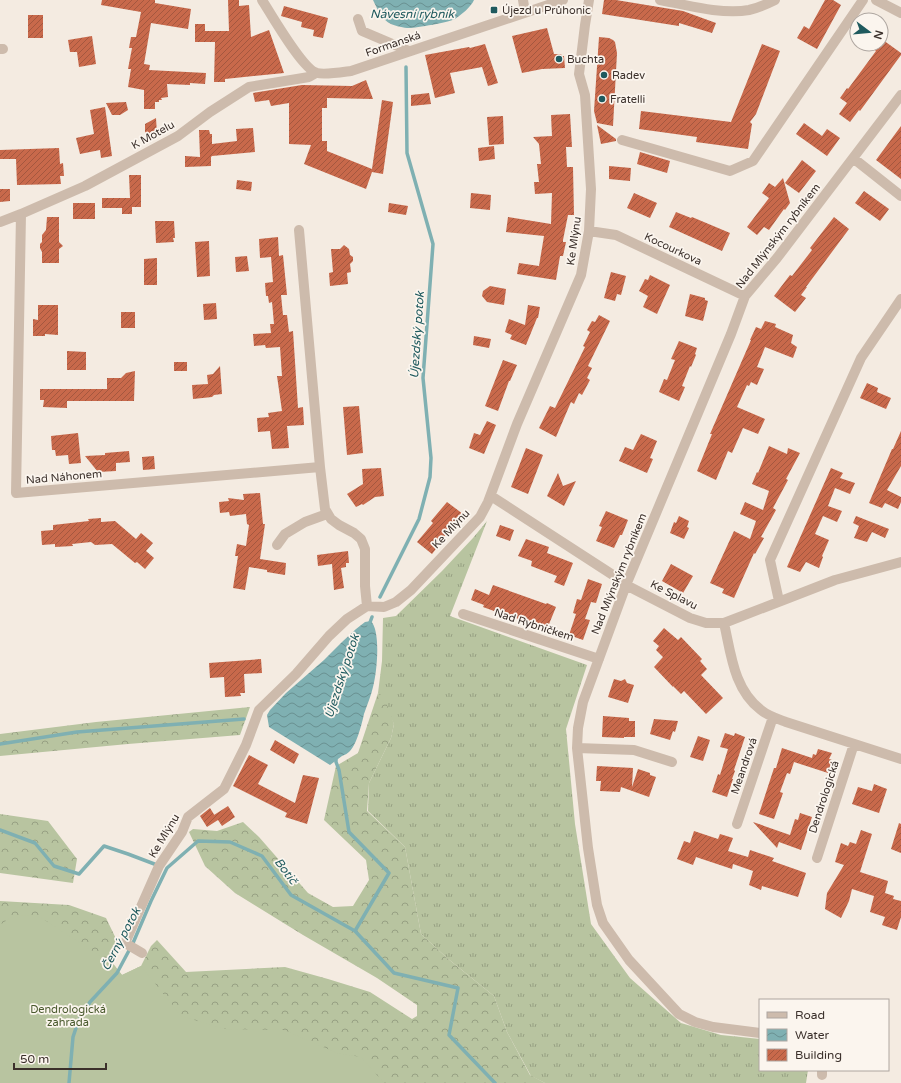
<svg xmlns="http://www.w3.org/2000/svg" width="901" height="1083" viewBox="0 0 901 1083" font-family="'Varela Round',sans-serif">
<style>
.grass{fill:url(#grass-tufts)}
.forest{fill:url(#forest-crowns)}
.garden{fill:#b8c4a0}
.water{fill:url(#water-waves)}
.lines{fill:none;stroke-linecap:round;stroke-linejoin:round}
.stream{stroke:#7fb0b2;stroke-width:3.5}
.building{fill:url(#building-hatch)}
.minor{stroke:#cdbbac;stroke-width:10}
.poi-dot{fill:#1f5a5e;stroke:#fbf5ee;stroke-width:1.5}
.labels{text-anchor:middle;dominant-baseline:central;stroke-width:3.5;stroke-linejoin:round;paint-order:stroke}
.poi-label{font-size:11px;fill:#3b302b;stroke:#fbf5ee;text-anchor:start}
.street-label{font-size:11px;fill:#3b302b;stroke:#fbf5ee}
.park-label{font-size:11px;fill:#4a5a2e;stroke:#fbf5ee}
.water-label{font-size:12px;font-style:italic;fill:#1f5a5e;stroke:#fbf5ee}
</style>
<defs>
<pattern id="grass-tufts" width="24" height="20" patternUnits="userSpaceOnUse"><rect width="24" height="20" fill="#b8c4a0"/><path d="M3 7l-1-3M5 7V3M7 7l1-3M15 17l-1-3M17 17v-4M19 17l1-3" fill="none" stroke="#97a083"/></pattern>
<pattern id="forest-crowns" width="20" height="18" patternUnits="userSpaceOnUse"><rect width="20" height="18" fill="#b8c4a0"/><path d="M2 6a3 3 0 1 1 6 0M12 15a3 3 0 1 1 6 0" fill="none" stroke="#97a083"/></pattern>
<pattern id="water-waves" width="16" height="10" patternUnits="userSpaceOnUse"><rect width="16" height="10" fill="#7fb0b2"/><path d="M0 5q4-4 8 0t8 0" fill="none" stroke="#699091"/></pattern>
<pattern id="building-hatch" width="6" height="6" patternUnits="userSpaceOnUse"><rect width="6" height="6" fill="#c8694b"/><path d="M-1 1l2-2M0 6l6-6M5 7l2-2" fill="none" stroke="#a4573f"/></pattern>
</defs>
<rect width="100%" height="100%" fill="#f4ebe1"/>
<path class="grass" d="M487 521 450 616 587 665 566 729 575 824 591 924 630 978 681 1023 721 1035 760 1039V1070H808L806 1083H545L531 1076 507 1032 494 996 447 958 421 934 405 847 368 811 369 783 391 738 394 724 378 693 382 661 383 618 396 616 442 571 473 538Z"/>
<path class="forest" d="M378 693 387 705 394 724 391 738 369 783 367 811 405 847 421 934 447 958 494 996 507 1032 530 1075 545 1083H0V901L69 905 106 918 121 949 111 963 114 965 122 975 141 966 151 946 157 940 186 972 285 967 328 979 370 992 412 1019 417 1016V1005L377 978 303 935 235 893 205 866 189 832 193 829 217 831 243 822 259 837 308 893 333 907 353 906 369 880 366 860 324 820 336 766 358 753Z
M250 707 240 735 128 744 0 756V734L96 722Z
M0 814 48 821 77 859 73 883 0 873Z"/>
<path class="garden" d="M37 915 114 965 122 975 141 966 181 1016 224 1029 284 1030 337 1053 361 1057 384 1083H0V925L13 916Z"/>
<path class="water" d="M373 0H474C471 7 461 15 455 19 450 22 416 28 409 28 404 28 396 26 391 24 381 19 378 10 373 0Z
M371 621C381 632 377 672 373 687 371 696 367 705 364 714 362 723 357 744 350 751 348 753 345 755 342 756 338 759 334 762 330 765L269 727 267 715 270 710 286 693 324 660 342 642 356 629 365 622Z"/>
<g class="lines">
<path class="stream" d="M380 597 419 519 430 477 431 458 423 378 433 244 407 153 406 67
M369 625 372 617
M0 744 77 732 244 719
M336 758V762L339 770 349 832 389 873 355 931
M0 830 35 843 54 866 79 874 104 846 128 854 157 865
M69 1083 73 1037 78 1022 90 1002 117 973 133 943 151 901 167 868 198 841 230 842 262 856 291 895 355 931 394 973 458 988 449 1035 495 1083"/>
</g>
<path class="building" d="M102 0H155V3L191 9 188 29 151 23 144 64 150 65 149 70 206 73 205 84 190 83V85L167 84 168 97 161 98 162 100H159V102H155V109H144V90L128 87 131 69H128L132 48H129L131 37H136L141 12 101 5Z
M228 0H239V6L249 5 251 37 269 30 284 73 225 79V82H214L215 42H195V24H205V31H229Z
M604 0H616L683 11 716 23 712 33 679 23V26L602 14Z
M825 0H833L841 5 817 49 797 38 804 26 809 29Z
M284 6 328 18 323 38 313 36 314 30 301 27 302 22 281 16Z
M28 15H43V38H28Z
M547 28 554 54H561L562 56H564L565 68 542 69 522 73 512 36Z
M92 36 96 64 79 67 77 52H70L68 40Z
M599 37 609 38 613 40 615 42 617 53 613 126 597 123 594 111Z
M883 40 901 53V55L860 111 859 110 850 122 839 114 847 103 840 98 847 88 848 89 876 51H875L881 44Z
M485 44 498 83 488 86 482 67 450 73 455 93 435 98 425 55 469 47 470 48Z
M762 44 780 51 756 114 750 122 752 124 748 149 696 142 697 137 639 129 641 111 731 122Z
M366 80 373 99 327 98V108H322V141H327V151L372 169 382 100 393 102 383 174 372 172 366 189 304 164 311 145 289 144V103L271 106 269 100 255 102 253 93 302 85 352 86Z
M429 93 431 104 411 106V95Z
M126 102 128 110 120 115H112L106 103Z
M105 107 112 156 101 158 100 150 80 154 76 138 94 134 90 110Z
M570 114 572 147H566L567 167H573L574 215H568L563 240V242H566L563 256H560L556 280 517 274 519 263 539 266 544 236 506 232 508 217 551 224 552 193 535 194 534 182H539L537 164H541L539 144 533 137 552 136 551 115Z
M503 116 504 144 489 145 487 117Z
M156 118 157 134 145 141V124Z
M804 123 822 136 827 129 840 138 827 156 796 134Z
M597 125 616 139V141L601 144Z
M901 126V179L876 160Z
M253 128 255 152 212 156 211 157V166L185 167V156L200 157 199 130H209L210 134H212V144L237 141 236 129Z
M494 146 495 159 479 161 478 148Z
M59 148 60 164 63 163 64 176H60L61 184 17 185 16 159H0V150Z
M640 152 670 161 667 173 637 164Z
M802 160 816 171 799 193 785 183Z
M609 166 631 168 630 181 609 179Z
M129 175H141V207H132V214H122V208H102V198H130Z
M783 178 790 203 785 210 784 209 769 230 764 227 757 235 747 227 769 198 762 193 769 183 775 187Z
M237 180 252 182 251 191 236 189Z
M0 189H10V201L0 202Z
M864 191 889 209 880 221 855 203Z
M471 193 491 195 490 210 470 208Z
M634 193 657 203 650 218 627 208Z
M73 203H95V219H73Z
M389 203 408 206 406 215 388 212Z
M676 212 691 218 692 217 730 233 722 251 669 227Z
M47 217H59V242L63 246 59 249V263H42V252L40 248V244L42 242V235L46 230Z
M834 217 849 229 806 287H807L801 295 806 298 795 312 774 296 790 275 792 276 812 250 810 248Z
M155 221H174L175 238H173L174 242 156 243Z
M278 237 279 256 283 255 287 295H281L283 315H287L289 332 293 331 298 408 303 407 304 425 287 426 289 448 272 449 270 431 258 432 257 418 269 417 268 413 282 411 277 376H282L280 347 266 348 265 345 254 346 253 334 271 333 270 324H274L272 302 269 303 268 296H266L265 283 273 282 271 257 260 258 259 239Z
M209 241 210 276 197 277 195 242Z
M344 245 349 249 350 255 353 257V261L350 264 351 272 347 273 348 284 330 286 329 273 333 272 331 249H340Z
M247 256 249 271 236 272 235 257Z
M157 258V285H144V259Z
M611 272 626 276 621 295 617 294 615 301 604 298Z
M650 275 670 285 657 314 643 307 648 296 639 291 645 279 648 280Z
M490 286 506 289 504 305 487 302 482 296 483 291Z
M690 294 705 298V300L708 301 703 321 685 316Z
M216 303 217 319 204 320 203 304Z
M38 305H58V335L45 334V336H33V319L38 320Z
M528 305 540 307 538 318H537L526 345 510 339 512 335 505 332 509 319 525 325Z
M121 312H135V328H121Z
M599 315 610 321 588 366 592 368 587 378 590 380 582 395 579 393 574 404 571 402 556 437 539 428 550 406 555 408 585 347 583 346 590 332 587 330 592 321 595 322Z
M765 321 776 324 775 327 793 335 791 343 797 347 793 358 765 347 757 367 764 369 757 385 751 382 749 386 747 385 737 407 765 419 758 434 743 428 732 453 728 451 716 480 697 471 712 434H710L751 340H750L756 327 761 329Z
M474 336 491 339 489 348 473 345Z
M679 341 697 348 695 354 696 355 691 367 690 366 682 386 685 387 679 401 659 392 664 379 667 380 675 360 671 359Z
M67 351 86 352V370H67Z
M503 360 517 365 510 381H509L498 411 485 406Z
M174 362H187V371H174Z
M220 366 222 394 214 395 212 397 193 399 192 385 208 384 207 375 213 374Z
M135 371 134 401H67V408L43 407 44 400H40V389H107V378H121L126 373Z
M867 383 878 388 877 392 891 398 886 409 860 398Z
M359 406 363 453 347 455 343 407Z
M487 421 496 425 484 454 469 448 474 433 480 435Z
M901 431V466L887 490 901 497V502L898 509 885 503 882 508 869 503 892 449H893Z
M78 433 81 463 69 464 68 455 56 456 55 450H52L51 436Z
M641 434 657 441 650 458 653 459 647 473 619 461 625 447 633 450Z
M769 446 787 454 788 448 800 453 786 479 788 480 773 508 776 510 761 537 764 538 755 554 754 553 734 598 722 593 724 589 710 583 734 531 750 539 756 521 740 514 745 502 763 510 769 491 752 484 757 472 758 473Z
M526 448 543 455 528 494 511 487Z
M129 451 130 462 116 463V471L98 472 85 456 105 455V453Z
M154 456 155 469 143 470 142 457Z
M381 468 384 496 375 497 363 505 362 504 356 507 347 494 363 484 362 469Z
M831 468 843 473 840 478 855 483 850 494 835 488 828 506 842 511 837 522 823 516 815 534 829 540 822 556 823 557 819 568 806 562 800 572 787 567Z
M558 473 563 486 576 481 564 506 547 496Z
M260 493 263 524H265L260 559 286 563 285 575 267 572V570L249 567 245 590 233 588 238 556H235L237 544 246 546 249 525 247 524 246 514 230 516 229 512 220 513 219 502 229 501 228 498 244 500 243 494Z
M447 502 463 514 438 544 439 545 432 554 417 542 433 523 431 521Z
M606 511 628 520 622 535H620L614 548 596 541 602 527 599 526Z
M679 516 689 521 687 527 689 528 684 539 670 533 674 522 676 523Z
M856 516 889 529 885 538 872 532 867 542 854 538 859 526 853 523Z
M101 518V522L115 521 136 539 141 533 153 543 146 551 154 558 145 569 137 562 135 563 112 544 95 545 91 542 72 544 73 546 55 547V544L42 545 41 531 53 530V525L89 521 88 519Z
M500 525 514 530 510 541 496 536Z
M526 539 549 547 547 553 573 563 564 586 554 582 557 576 531 566 532 561 518 556Z
M348 551 349 563H346V567L341 568 344 588 334 590 332 564 318 566 317 555Z
M671 564 693 576 683 593 662 581Z
M588 579 602 584 596 603 591 602 585 619 590 620 583 640 569 635 576 614 573 613 577 599 581 600Z
M493 585 546 604 547 603 556 607 547 629 521 618V620L495 610 494 611 483 607 484 605 471 600 475 589 489 595Z
M664 628 678 640 681 637 702 659 700 661 707 669 701 675 723 698 706 714 684 691 681 694 673 686V687L654 667 663 657 656 650 659 646 653 641Z
M261 659 262 673 244 674 245 693H240L241 696 225 697 224 677 210 678 209 663Z
M614 679 621 681 625 679 627 683 634 685 628 703 608 697Z
M603 716 629 718V721H635V737H624V738L602 737Z
M654 719 678 721 675 732 673 731 670 740 650 734Z
M725 733 734 736 735 733 745 737 734 770 735 771 732 779H733L727 797 712 792 718 774 720 775 728 749 720 747Z
M698 736 710 740 703 761 690 757Z
M275 740 299 754 294 764 270 750Z
M782 748 812 758 813 754 816 755 818 749 832 753 829 759 832 760 828 773 794 762 790 774 787 773 780 792 783 793 774 819 759 814 774 768H776Z
M249 755 268 765 258 784 295 803 303 775 319 778 307 824 285 817 287 813 233 786Z
M597 766 633 768 632 787 638 769 650 773V775L656 777 649 797 621 787 620 792 600 791 601 781H596Z
M874 784 887 789 879 813 852 804 858 787 872 791Z
M228 806 235 817 222 826 218 820 207 827 200 816 210 808 215 816 214 815Z
M800 813 812 817 801 850 779 842 777 848 753 822 790 835 795 819 798 820Z
M899 823 901 824V853L891 849Z
M861 830 872 834 860 872 888 881 885 893 894 896 893 899 901 901V917L897 930 882 925 885 917 870 912 874 896 852 889 849 901 841 918 825 909 827 893 844 865 835 862 841 843 848 846 850 842 856 844Z
M694 831 718 839 720 834 733 838 728 851 748 857 750 850 774 858 772 861 806 873 798 897 762 886 761 890 749 885 753 871 733 864 732 869 696 857 693 865 677 859 684 841 690 843Z"/>
<g class="lines">
<path class="minor" d="M262 0C271 14 303 70 317 73 325 75 343 72 351 71L563 0
M523 0 525 12
M660 0C686 5 723 15 749 10 758 8 767 4 775 0
M876 0 901 13
M358 19 362 31 409 51
M0 49H3
M622 140 730 171 753 161 863 0
M853 158 901 196
M21 214 16 493 320 467
M0 222 21 214 85 186 178 136 210 112 249 87 309 77 316 73
M299 230 320 467 325 509 331 519 339 525 354 533 361 539 365 549V586L367 606
M589 231 616 235 745 296
M491 496 616 577 626 585 690 618 706 623H724C731 654 734 690 761 710 768 716 778 719 786 722L901 759
M277 545 285 534 305 522 327 514
M779 601 770 560 861 358 901 299
M463 614 599 659
M724 623 835 580 901 562
M577 748 634 750 672 762
M737 824 773 717
M817 858 854 744
M142 953 125 943 159 866 182 832 188 817 224 789 246 745 259 710 296 674 329 636 347 619 367 606 384 607 396 602 411 590 480 517 488 502 517 424 581 275 589 231 591 189 585 95 579 74 585 25 589 0
M760 1033 713 1027 695 1022 679 1014 629 960 603 923 597 905 588 848 577 748 578 728 583 702 626 585 731 334 745 296 777 258 901 95
M822 1070V1075"/>
</g>
<g class="poi-dot">
<rect x="490" y="6" width="8" height="8" rx="2"/>
<circle cx="559" cy="59" r="4"/>
<circle cx="604" cy="75" r="4"/>
<circle cx="602" cy="99" r="4"/>
</g>
<g class="labels">
<g class="poi-label">
<text x="502" y="10">Újezd u Průhonic</text>
<text x="567" y="59">Buchta</text>
<text x="612" y="75">Radev</text>
<text x="610" y="99">Fratelli</text>
</g>
<g class="street-label">
<text transform="translate(393 44) rotate(-19)">Formanská</text>
<text transform="translate(153 135) rotate(-29)">K Motelu</text>
<text transform="translate(778 236) rotate(-52)">Nad Mlýnským rybníkem</text>
<text transform="translate(574 241) rotate(-82)">Ke Mlýnu</text>
<text transform="translate(673 249) rotate(25)">Kocourkova</text>
<text transform="translate(64 477) rotate(-5)">Nad Náhonem</text>
<text transform="translate(451 529) rotate(-47)">Ke Mlýnu</text>
<text transform="translate(619 574) rotate(-68)">Nad Mlýnským rybníkem</text>
<text transform="translate(674 595) rotate(27)">Ke Splavu</text>
<text transform="translate(534 625) rotate(18)">Nad Rybníčkem</text>
<text transform="translate(744 766) rotate(-71)">Meandrová</text>
<text transform="translate(824 797) rotate(-72)">Dendrologická</text>
<text transform="translate(164 836) rotate(-59)">Ke Mlýnu</text>
</g>
<g class="park-label">
<text x="68" y="1009">Dendrologická<tspan x="68" dy="13">zahrada</tspan></text>
</g>
<g class="water-label">
<text x="412" y="14">Návesní rybník</text>
<text transform="translate(417 335) rotate(-86)">Újezdský potok</text>
<text transform="translate(342 676) rotate(-72)">Újezdský potok</text>
<text transform="translate(286 871) rotate(53)">Botič</text>
<text transform="translate(121 939) rotate(-62)">Černý potok</text>
</g>
</g>
<rect x="759" y="999" width="130" height="72" fill="#fbf5ee" stroke="#aea6a0"/>
<rect x="767" y="1012" width="20" height="6" fill="#cdbbac" stroke="#aea6a0"/>
<text x="795" y="1019" font-size="12" fill="#3b302b">Road</text>
<rect x="767" y="1029" width="20" height="12" fill="url(#water-waves)" stroke="#aea6a0"/>
<text x="795" y="1039" font-size="12" fill="#3b302b">Water</text>
<rect x="767" y="1049" width="20" height="12" fill="url(#building-hatch)" stroke="#aea6a0"/>
<text x="795" y="1059" font-size="12" fill="#3b302b">Building</text>
<g transform="translate(869 32) rotate(106)"><circle r="19" fill="#fbf5ee" stroke="#aea6a0"/>
<path d="M0-3L7 15L0 10L-7 15Z" fill="#1f5a5e"/>
<text y="-6" font-size="11" font-weight="bold" text-anchor="middle" fill="#3b302b">N</text>
</g>
<path d="M14 1063v6h92v-6" fill="none" stroke="#3b302b" stroke-width="2"/>
<text x="20" y="1063" font-size="12" fill="#3b302b" stroke="#fbf5ee" stroke-width="3" paint-order="stroke">50 m</text>
</svg>
